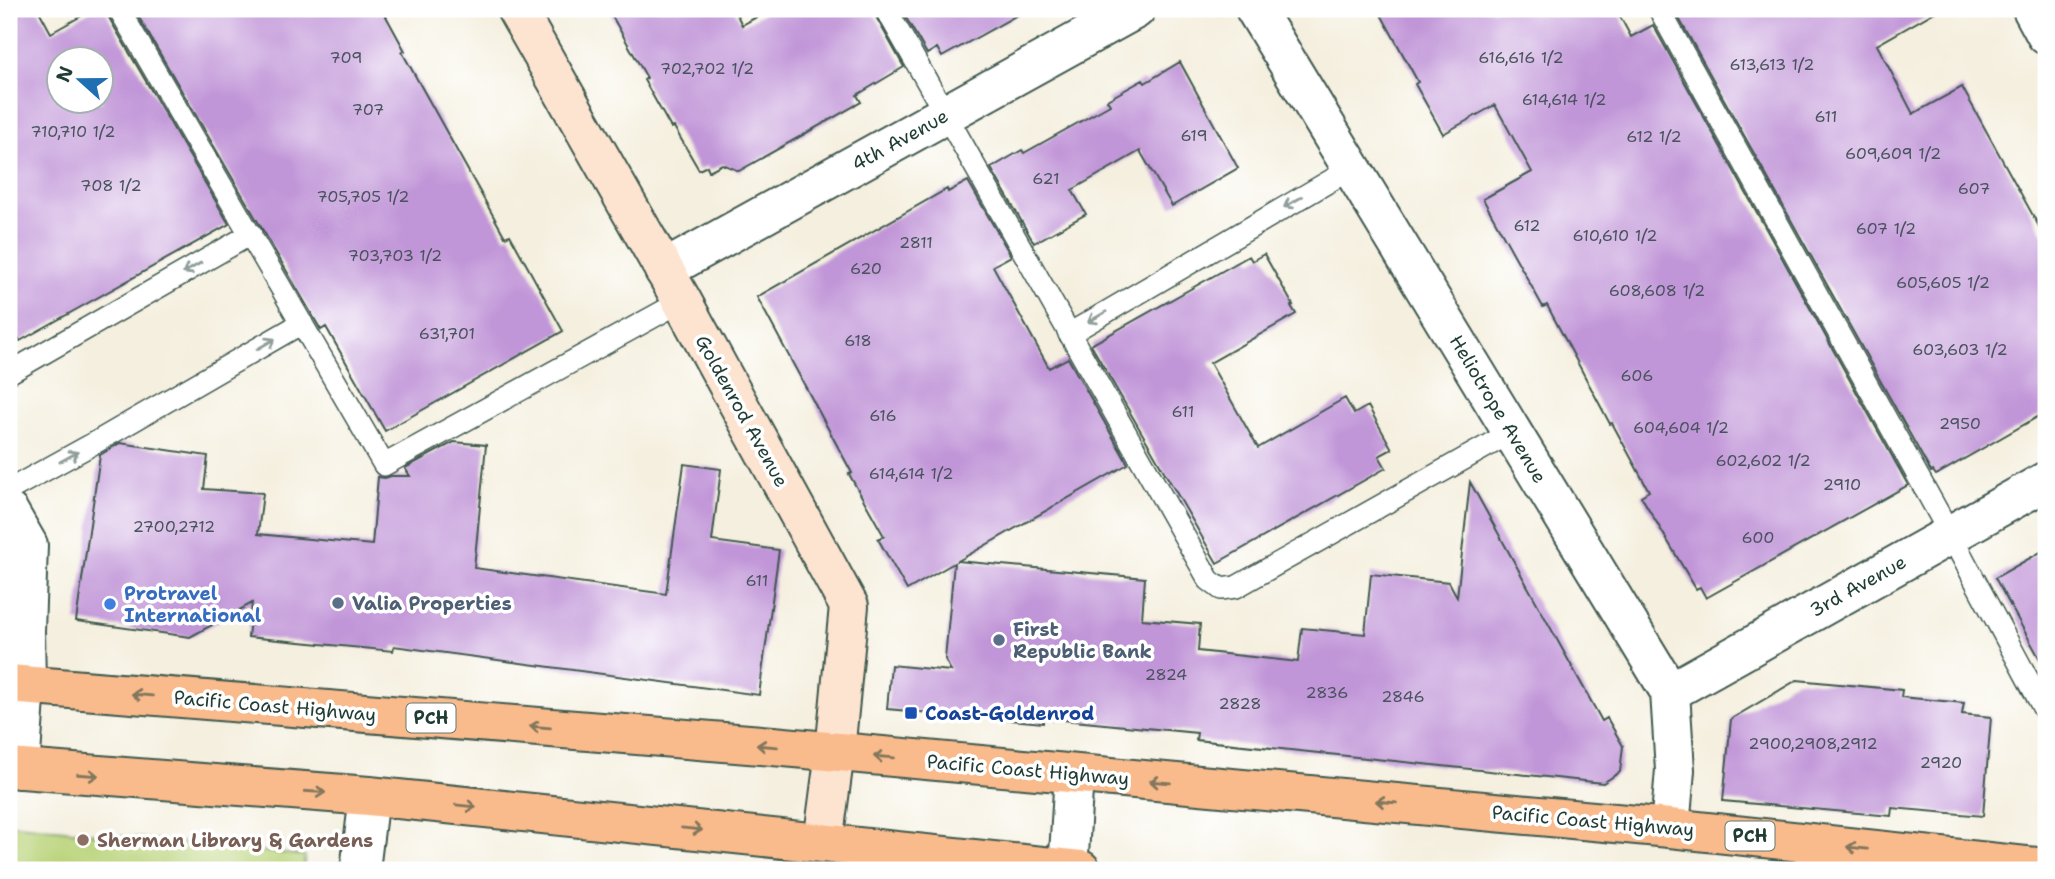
<svg xmlns="http://www.w3.org/2000/svg" width="2055" height="879" viewBox="0 0 2055 879" font-family="'Shantell Sans',sans-serif">
<style>
.garden{fill:#b9d379;stroke:#6c8856;stroke-width:2}
.building{fill:#c196d8;fill-rule:evenodd}
.lines{fill:none;stroke-linecap:round;stroke-linejoin:round}
.lane-casing{stroke:#3f584e;stroke-width:24}
.street-casing{stroke:#3f584e;stroke-width:42}
.secondary-casing{stroke:#3f584e;stroke-width:42}
.highway-casing{stroke:#3f584e;stroke-width:42}
.lane{stroke:#fff;stroke-width:21}
.street{stroke:#fff;stroke-width:38}
.secondary{stroke:#fde4d1;stroke-width:38}
.highway{stroke:#fabb8c;stroke-width:38}
.oneway{stroke:#8f9e9a}
.oneway2{stroke:#82765c}
.service-dot{fill:#5c6f8a;stroke:#fff;stroke-width:2.5}
.shop-dot{fill:#3f7fe0;stroke:#fff;stroke-width:2.5}
.transit-dot{fill:#1a4fb4;stroke:#fff;stroke-width:2.5}
.education-dot{fill:#8d6e63;stroke:#fff;stroke-width:2.5}
.labels{text-anchor:middle;dominant-baseline:central;stroke-width:7;stroke-linejoin:round;paint-order:stroke}
.number-label{font-size:16px;fill:#48535d}
.shield{fill:#fff;stroke:#627771;stroke-width:2}
.shield-label{font-size:18px;font-weight:bold;fill:#1f3d34}
.street-label{font-size:19px;fill:#1f3d34;stroke:#fff}
.shop-label{font-size:19px;font-weight:bold;fill:#366cbe;stroke:#fff;text-anchor:start}
.service-label{font-size:19px;font-weight:bold;fill:#4e5e75;stroke:#fff;text-anchor:start}
.transit-label{font-size:19px;font-weight:bold;fill:#164399;stroke:#fff;text-anchor:start}
.education-label{font-size:19px;font-weight:bold;fill:#785e54;stroke:#fff;text-anchor:start}
</style>
<rect width="100%" height="100%" fill="#fff"/>
<filter id="ink" filterUnits="userSpaceOnUse"><feTurbulence type="fractalNoise" baseFrequency=".0143" numOctaves="2"/><feDisplacementMap in="SourceGraphic" scale="14" xChannelSelector="R" yChannelSelector="G"/><feConvolveMatrix kernelMatrix="1 2 1 2 8 2 1 2 1" color-interpolation-filters="sRGB"/></filter>
<filter id="wash" filterUnits="userSpaceOnUse"><feTurbulence type="fractalNoise" baseFrequency=".00686" numOctaves="4" result="noise"/><feDisplacementMap in="SourceGraphic" scale="28" xChannelSelector="R" yChannelSelector="G"/><feGaussianBlur stdDeviation="1.57" result="paint"/><feColorMatrix in="noise" values="0 0 0 0 0 0 0 0 0 0 0 0 0 0 0 0 0 1.4 0 .05"/><feComposite in="paint" operator="in"/></filter>
<g filter="url(#wash)">
<rect width="100%" height="100%" fill="#f4efde"/>
<path class="garden" d="M9 824 305 856 303 870H9Z"/>
<g id="blocks">
<path class="building" d="M9 9H38L51 33 94 9H106L108 16 229 224 20 341 9 321ZM60 60H102V102H60Z
M134 9H382L405 51 402 52 505 237 510 235 563 331 385 431 326 327 321 330Z
M608 9H734L742 25 771 9H873L875 15 904 67 857 95 861 102 739 171 722 164 709 171 707 166 699 170 674 127 671 128 644 80 647 78Z
M901 9H1028L942 57 937 48 927 54Z
M1378 9H1616L1631 37 1653 25 1908 485 1706 598 1700 587 1696 589 1641 496 1649 491 1612 423 1610 424 1547 305 1543 307 1483 199 1532 172 1495 105 1443 134 1415 84 1418 82Z
M1683 9H1940L1877 45 1913 114 1962 87 2046 239V412L1936 475 1933 471 1931 472 1676 13Z
M1180 62 1238 168 1172 206 1140 151 1072 190 1086 214 1034 243 991 168 1022 150 1024 153 1110 105 1107 100 1143 80 1145 83Z
M968 181 1011 256 993 266 1049 368 1068 358 1128 464 958 561 1145 578 1142 619 1200 624 1198 651 1298 662 1302 628 1365 634 1371 574 1449 582 1457 597 1470 482 1602 721 1607 718 1623 746 1620 772 1603 783 1196 740 1197 733 1043 718V723L887 709 891 665 951 671 945 659 954 563 907 590 878 539 884 536 849 474 852 473 757 297 947 189 948 192Z
M1264 254 1293 305 1291 306 1296 314 1210 363 1258 448 1345 398 1354 414 1368 406 1392 449 1379 456 1386 468 1217 563 1091 345 1249 256 1252 261Z
M454 442 486 445 474 568 666 594 684 464 721 469 712 541 779 550 759 695 394 646 393 651 248 637 252 603 190 637 76 621 100 455 120 443 208 456 204 489 263 493 258 534 372 545 378 477 385 478 391 476H410L405 468Z
M2046 549V670L1995 578Z
M1797 680 1902 690 1901 697 1964 703 1962 714 1991 717 1983 816 1892 808 1891 816 1723 801 1731 719Z"/>
</g>
</g>
<g filter="url(#ink)">
<use href="#blocks" fill-opacity="0" stroke="#3f584e" stroke-width="2"/>
<g class="lines">
<defs>
<path id="lane" d="M119 9 384 465 682 301
M886 9 1209 580 1221 589 1236 587 1512 432
M1659 9 1950 534 2046 713
M1069 334 1352 168
M9 373 251 234
M9 490 98 441 302 323"/>
<path id="street" d="M1255 9 1670 692 1675 770 1670 828
M2032 9 2046 35
M664 270 1136 9
M9 512 28 545 25 631 26 685 20 769
M1670 692 2046 481
M360 870 369 796
M1068 870 1074 774"/>
<path id="secondary" d="M516 9 682 301 849 606 835 752 823 843"/>
<path id="highway" d="M9 684 773 746 1670 828 2046 868
M9 768 369 796 1081 870"/>
</defs>
<use href="#lane" class="lane-casing"/>
<use href="#street" class="street-casing"/>
<use href="#secondary" class="secondary-casing"/>
<use href="#highway" class="highway-casing"/>
<use href="#lane" class="lane"/>
<use href="#street" class="street"/>
<use href="#secondary" class="secondary"/>
<use href="#highway" class="highway"/>
</g>
<defs><path id="oneway-shaft" d="M-6 0H5M1.5-3L5.5 0L1.5 3" fill="none" stroke-width="1.6" stroke-linecap="round" stroke-linejoin="round" transform="scale(1.75)"/></defs>
<g class="oneway">
<use href="#oneway-shaft" transform="translate(1293 202) rotate(150)"/>
<use href="#oneway-shaft" transform="translate(192 268) rotate(150)"/>
<use href="#oneway-shaft" transform="translate(1097 317) rotate(150)"/>
<use href="#oneway-shaft" transform="translate(266 344) rotate(-30)"/>
<use href="#oneway-shaft" transform="translate(69 457) rotate(-29)"/>
</g>
<g class="oneway2">
<use href="#oneway-shaft" transform="translate(142 695) rotate(-175)"/>
<use href="#oneway-shaft" transform="translate(540 727) rotate(-175)"/>
<use href="#oneway-shaft" transform="translate(767 746) rotate(-175)"/>
<use href="#oneway-shaft" transform="translate(884 757) rotate(-175)"/>
<use href="#oneway-shaft" transform="translate(88 775) rotate(4)"/>
<use href="#oneway-shaft" transform="translate(1160 782) rotate(-175)"/>
<use href="#oneway-shaft" transform="translate(315 792) rotate(4)"/>
<use href="#oneway-shaft" transform="translate(1386 802) rotate(-175)"/>
<use href="#oneway-shaft" transform="translate(466 806) rotate(6)"/>
<use href="#oneway-shaft" transform="translate(692 829) rotate(6)"/>
<use href="#oneway-shaft" transform="translate(1857 848) rotate(-174)"/>
</g>
</g>
<g class="service-dot">
<circle cx="338" cy="603" r="7"/>
<circle cx="999" cy="640" r="7"/>
</g>
<circle class="shop-dot" cx="110" cy="604" r="7"/>
<rect class="transit-dot" x="904" y="706" width="14" height="14" rx="3.5"/>
<circle class="education-dot" cx="83" cy="840" r="7"/>
<g class="labels">
<g class="number-label">
<text x="346" y="57">709</text>
<text x="1521" y="57">616,616 1/2</text>
<text x="1772" y="64">613,613 1/2</text>
<text x="707" y="68">702,702 1/2</text>
<text x="1564" y="99">614,614 1/2</text>
<text x="368" y="109">707</text>
<text x="1826" y="116">611</text>
<text x="73" y="131">710,710 1/2</text>
<text x="1194" y="135">619</text>
<text x="1654" y="136">612 1/2</text>
<text x="1893" y="153">609,609 1/2</text>
<text x="1046" y="178">621</text>
<text x="111" y="185">708 1/2</text>
<text x="1974" y="188">607</text>
<text x="363" y="196">705,705 1/2</text>
<text x="1527" y="225">612</text>
<text x="1886" y="228">607 1/2</text>
<text x="1615" y="235">610,610 1/2</text>
<text x="916" y="242">2811</text>
<text x="395" y="255">703,703 1/2</text>
<text x="866" y="268">620</text>
<text x="1943" y="282">605,605 1/2</text>
<text x="1657" y="290">608,608 1/2</text>
<text x="447" y="333">631,701</text>
<text x="858" y="340">618</text>
<text x="1960" y="349">603,603 1/2</text>
<text x="1637" y="375">606</text>
<text x="1183" y="411">611</text>
<text x="883" y="415">616</text>
<text x="1960" y="423">2950</text>
<text x="1681" y="427">604,604 1/2</text>
<text x="1763" y="460">602,602 1/2</text>
<text x="911" y="473">614,614 1/2</text>
<text x="1842" y="484">2910</text>
<text x="174" y="526">2700,2712</text>
<text x="1758" y="537">600</text>
<text x="757" y="580">611</text>
<text x="1166" y="674">2824</text>
<text x="1327" y="692">2836</text>
<text x="1403" y="696">2846</text>
<text x="1240" y="703">2828</text>
<text x="1813" y="743">2900,2908,2912</text>
<text x="1941" y="762">2920</text>
</g>
<g class="shield">
<rect x="406.5" y="703.5" width="49" height="29" rx="5"/>
<rect x="1725.5" y="821.5" width="49" height="29" rx="5"/>
</g>
<g class="shield-label">
<text x="431" y="718">PCH</text>
<text x="1750" y="836">PCH</text>
</g>
<g class="street-label">
<text transform="translate(900 140) rotate(-29)">4th Avenue</text>
<text transform="translate(1498 409) rotate(59)">Heliotrope Avenue</text>
<text transform="translate(742 411) rotate(61)">Goldenrod Avenue</text>
<text transform="translate(1858 586) rotate(-29)">3rd Avenue</text>
<text transform="translate(275 706) rotate(5)">Pacific Coast Highway</text>
<text transform="translate(1028 770) rotate(5)">Pacific Coast Highway</text>
<text transform="translate(1593 821) rotate(5)">Pacific Coast Highway</text>
</g>
<g class="shop-label">
<text x="124" y="593">Protravel<tspan x="124" dy="22">International</tspan></text>
</g>
<g class="service-label">
<text x="352" y="603">Valia Properties</text>
<text x="1013" y="629">First<tspan x="1013" dy="22">Republic Bank</tspan></text>
</g>
<g class="transit-label">
<text x="925" y="713">Coast-Goldenrod</text>
</g>
<g class="education-label">
<text x="97" y="840">Sherman Library &amp; Gardens</text>
</g>
</g>
<rect width="2055" height="879" fill="none" stroke="#fff" stroke-width="35"/>
<g transform="translate(80 80) rotate(291)"><circle r="33" fill="#ffffff" stroke="#a5b1ae" stroke-width="2"/>
<path d="M0-5L12 26L0 18L-12 26Z" fill="#1f6fb2"/>
<text y="-10" font-size="19" font-weight="bold" text-anchor="middle" fill="#1f3d34">N</text>
</g>
</svg>
